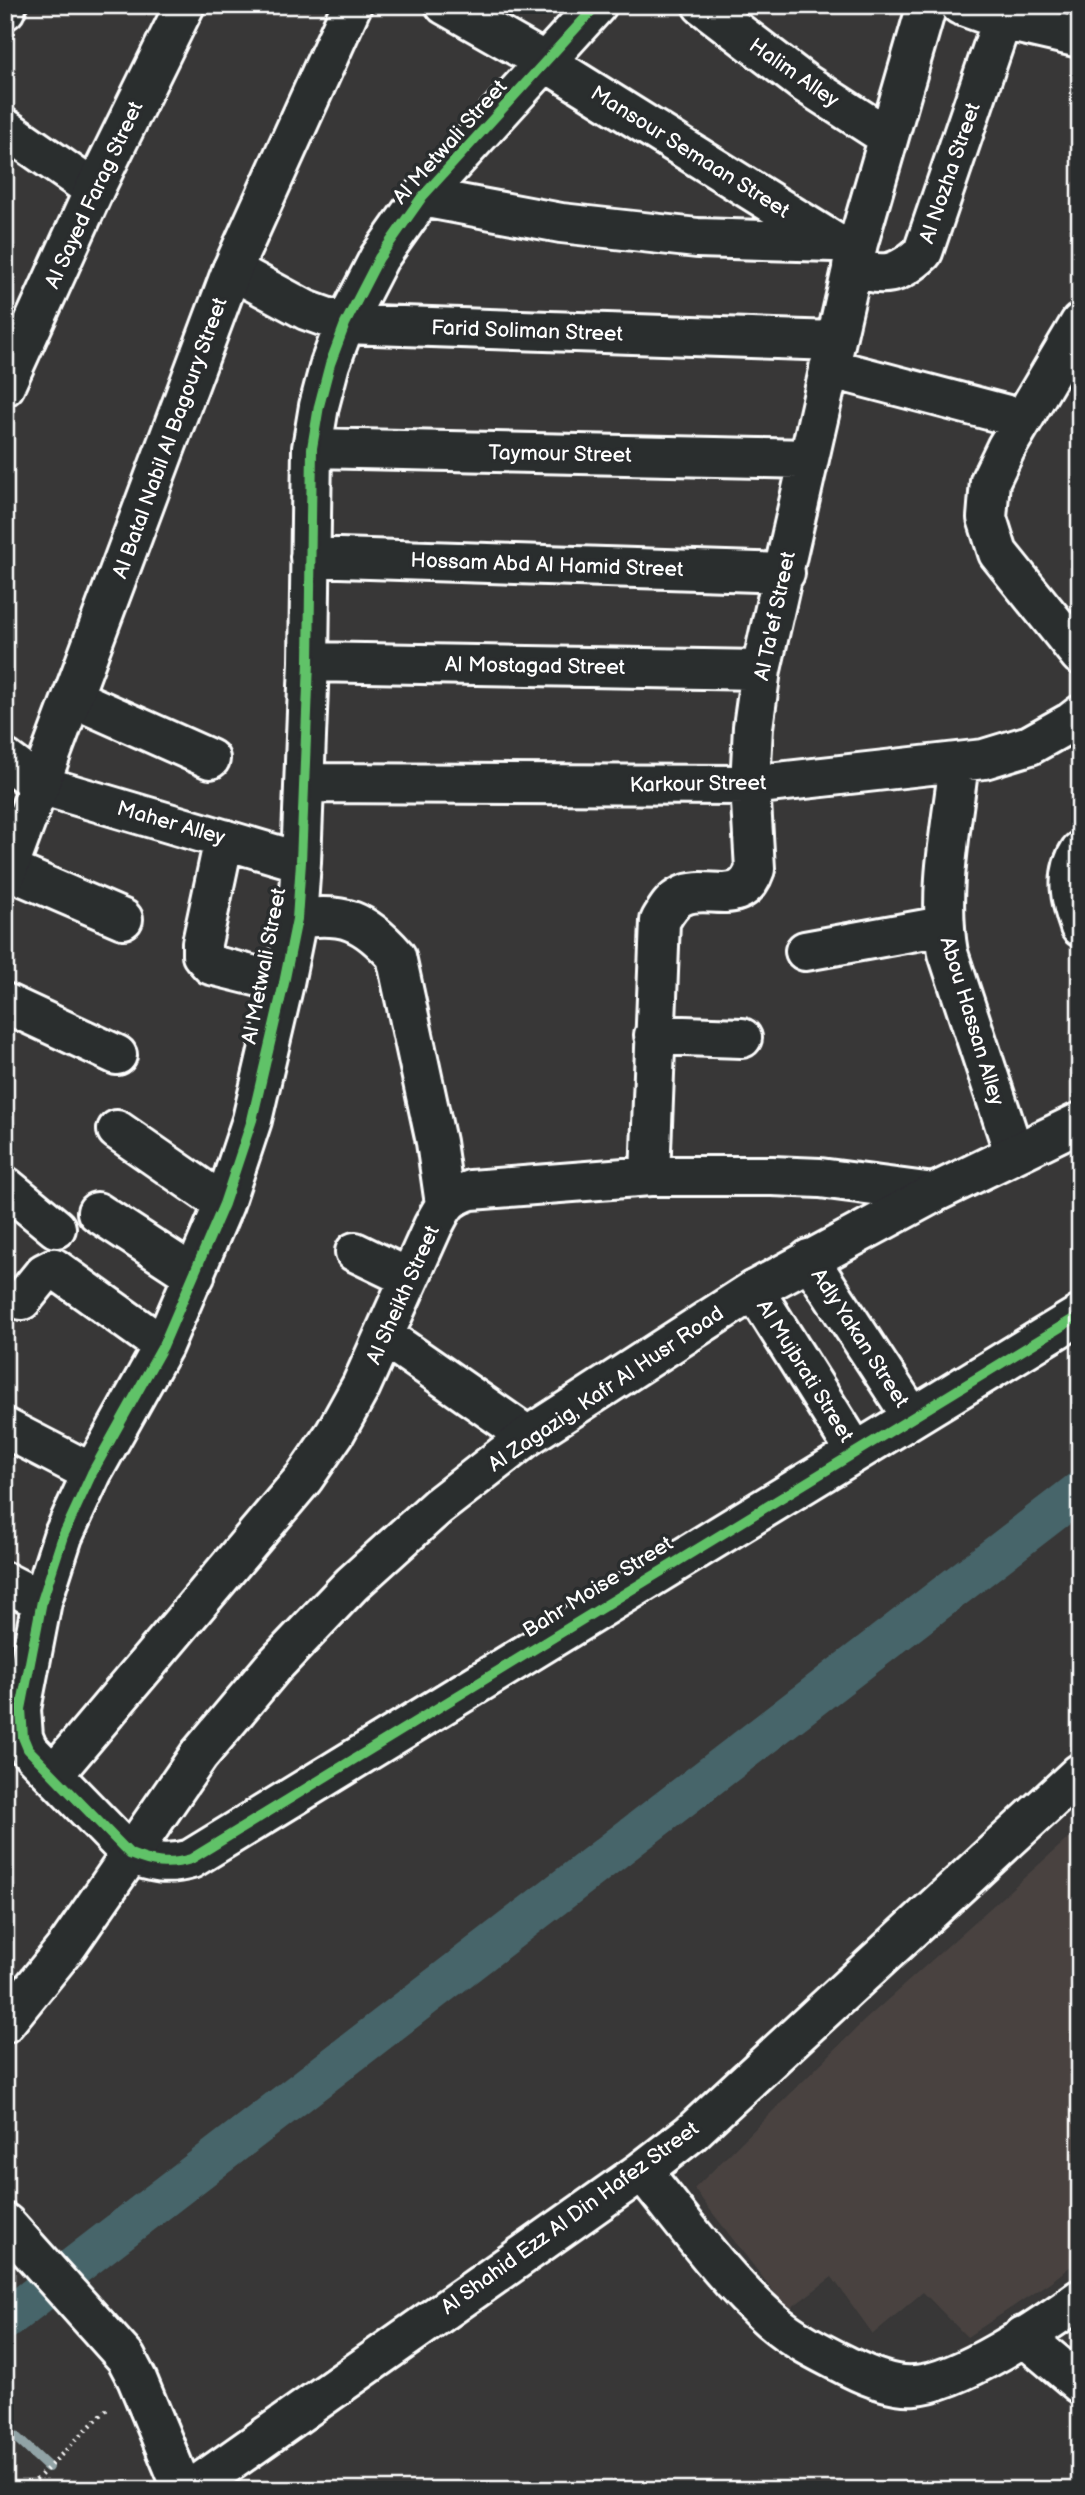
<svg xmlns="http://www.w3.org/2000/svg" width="1085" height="2495" viewBox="0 0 1085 2495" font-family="'Balsamiq Sans',sans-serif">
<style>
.built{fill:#494341}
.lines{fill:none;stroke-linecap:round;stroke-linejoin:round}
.stream{stroke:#91a3a6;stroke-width:10}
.canal{stroke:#47656a;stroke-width:40}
.street-casing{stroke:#fff;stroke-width:44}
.secondary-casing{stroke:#fff;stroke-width:44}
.path{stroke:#fff;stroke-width:4.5;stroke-dasharray:2 5;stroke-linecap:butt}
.street{stroke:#2a2d2e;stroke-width:38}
.secondary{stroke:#2a2d2e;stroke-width:38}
.cycleway-casing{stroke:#2a2d2e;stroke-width:15}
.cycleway{stroke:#61c268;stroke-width:10}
.labels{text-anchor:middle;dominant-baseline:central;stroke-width:7;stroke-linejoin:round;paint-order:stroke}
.street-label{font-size:21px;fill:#fff;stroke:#2a2d2e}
</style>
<rect width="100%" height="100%" fill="#383737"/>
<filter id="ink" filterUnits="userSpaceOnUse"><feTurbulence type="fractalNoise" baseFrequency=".0143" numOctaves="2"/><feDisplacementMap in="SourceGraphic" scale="14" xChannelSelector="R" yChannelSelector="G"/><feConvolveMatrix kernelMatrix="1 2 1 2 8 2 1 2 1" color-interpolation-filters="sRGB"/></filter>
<g filter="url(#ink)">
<path class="built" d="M1072 1835 1080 1843V2259L1053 2280 967 2337 923 2292 873 2334 832 2277 788 2310 694 2189 865 2020Z"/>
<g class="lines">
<path class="stream" d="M5 2427 48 2467"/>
<path class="canal" d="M5 2320 1080 1491"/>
<defs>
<path id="street" d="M445 5 547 63 834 242
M597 5 422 197 379 258 345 324 330 364 319 406 312 448 309 662 301 862 297 919 284 983 252 1120 224 1204 163 1346 92 1473 63 1536 42 1601 21 1709 23 1737 28 1749 130 1854C152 1863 168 1866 191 1859L1080 1315
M702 5 803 82 888 137
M960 5 1002 20 1080 38
M5 10 7 5
M5 128 94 190
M422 197 561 223 697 238 833 242
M852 266C883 279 899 275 923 252L1002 20
M232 270 306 310 345 324 835 341
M1080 323 1006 448 990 481 987 518 998 553 1080 655
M829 368 1023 419
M312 448 809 459
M310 557 785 573
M309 662 761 670
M73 698 210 759
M959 762C952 825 937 890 948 953L1014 1153
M305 783 750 785 984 759 1030 745 1071 722 1080 715
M40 785 301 862
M224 839 202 943V955L211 965 284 983
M1080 851C1064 875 1071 902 1080 927
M9 870 123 919
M297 919C344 912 364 920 396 956L436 1142 445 1204
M805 951 943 926
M5 1003 117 1055
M654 1035 742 1038
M117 1130 224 1204
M650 1176 660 921C666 911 671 901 682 896 708 883 741 910 755 869L750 785 753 727 761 670 858 243 927 5
M5 1186 56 1228
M97 1212 195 1276
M355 1252 409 1278
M809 1259 912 1417
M754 1290 855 1451
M22 1300 44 1273 54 1268 163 1346
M384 1336 528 1436
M5 1428 92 1473
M5 1582 42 1601
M54 1774 304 1478 335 1433 361 1386 433 1226C445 1204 446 1198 471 1190L650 1176H772L820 1178 934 1193
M642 2171C683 2221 722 2277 771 2320 794 2340 823 2354 849 2367 869 2377 893 2387 915 2385 960 2382 1043 2326 1080 2299
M1023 2336 1080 2384
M190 2490 642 2171 691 2133 1080 1773"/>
<path id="secondary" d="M5 386 94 190 185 5
M5 759 40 785
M5 877 232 270 352 5
M5 2023 68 1945 199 1755 273 1667 352 1584 437 1507 528 1436 754 1290 934 1193 1080 1122
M5 2223 126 2358 137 2379 183 2490"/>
</defs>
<use href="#street" class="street-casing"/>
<use href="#secondary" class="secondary-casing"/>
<path class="path" d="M26 2490 107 2409"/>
<use href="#street" class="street"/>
<use href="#secondary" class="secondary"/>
<defs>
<path id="cycleway" d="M597 5 422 197 379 258 345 324 330 364 319 406 312 448 309 662 301 862 297 919 284 983 252 1120 224 1204 163 1346 92 1473 63 1536 42 1601 21 1709 23 1737 28 1749 130 1854C152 1863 168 1866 191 1859L1080 1315"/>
</defs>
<use href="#cycleway" class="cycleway-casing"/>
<use href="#cycleway" class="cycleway"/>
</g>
</g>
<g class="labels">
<g class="street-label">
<text transform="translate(794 73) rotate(35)">Halim Alley</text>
<text transform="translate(450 142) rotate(-48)">Al Metwali Street</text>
<text transform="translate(690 152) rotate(32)">Mansour Semaan Street</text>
<text transform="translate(950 173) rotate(-71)">Al Nozha Street</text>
<text transform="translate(94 195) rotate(-65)">Al Sayed Farag Street</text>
<text transform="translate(527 331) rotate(2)">Farid Soliman Street</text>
<text transform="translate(170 438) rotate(-70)">Al Batal Nabil Al Bagoury Street</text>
<text transform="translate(560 454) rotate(1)">Taymour Street</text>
<text transform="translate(547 565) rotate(2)">Hossam Abd Al Hamid Street</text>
<text transform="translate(775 616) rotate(-78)">Al Ta'ef Street</text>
<text transform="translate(535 666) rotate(1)">Al Mostagad Street</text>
<text transform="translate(698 784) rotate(-1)">Karkour Street</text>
<text transform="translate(171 823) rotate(16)">Maher Alley</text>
<text transform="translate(264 966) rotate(-79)">Al Metwali Street</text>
<text transform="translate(972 1021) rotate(73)">Abou Hassan Alley</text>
<text transform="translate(403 1295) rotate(-66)">Al Sheikh Street</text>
<text transform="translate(860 1338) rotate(57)">Adly Yakan Street</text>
<text transform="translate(805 1371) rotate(58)">Al Mujbrati Street</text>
<text transform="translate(606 1389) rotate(-34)">Al Zagazig, Kafr Al Husr Road</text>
<text transform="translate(598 1587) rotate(-32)">Bahr Moise Street</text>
<text transform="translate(570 2218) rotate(-36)">Al Shahid Ezz Al Din Hafez Street</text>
</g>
</g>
<rect width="1085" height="2495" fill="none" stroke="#2a2d2e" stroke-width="28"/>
<rect x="14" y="14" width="1057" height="2467" fill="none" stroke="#fff" stroke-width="2.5" filter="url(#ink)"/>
</svg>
